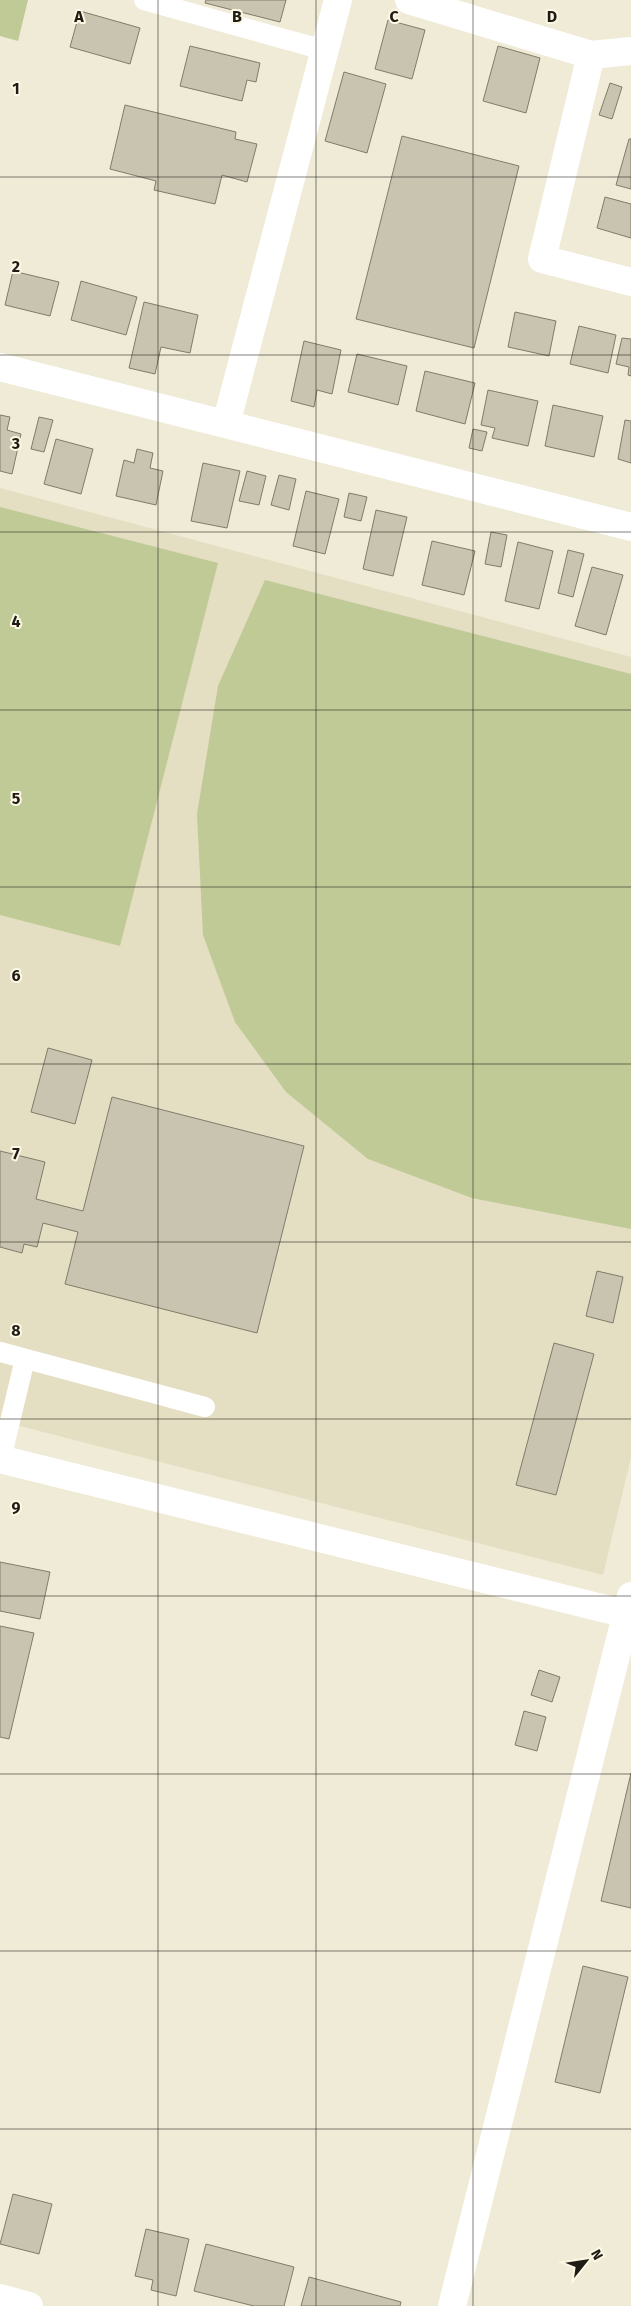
<svg xmlns="http://www.w3.org/2000/svg" width="631" height="2306" viewBox="0 0 631 2306" font-family="'Fira Sans',sans-serif">
<style>
.built{fill:#e4dec2}
.green{fill:#c0ca96}
.building{fill:#c9c4b0;stroke:#807c6a}
.lines{fill:none;stroke-linecap:round;stroke-linejoin:round}
.service{stroke:#fff;stroke-width:20}
.minor{stroke:#fff;stroke-width:28}
.grid{fill:none;stroke:#1e1c15;stroke-width:1;stroke-opacity:0.55}
.grid-label{font-size:16px;text-anchor:middle;font-weight:bold;fill:#1e1c15;stroke:#fdf8e3;stroke-width:4;stroke-linejoin:round;paint-order:stroke}
</style>
<rect width="100%" height="100%" fill="#efebd6"/>
<path class="built" d="M0 488 631 657V1457L603 1575 0 1421Z"/>
<path class="green" d="M0 0H28L18 41 0 36Z
M0 507 218 563 120 946 0 915Z
M265 580 631 674V1229L472 1198 368 1159 286 1092 235 1022 203 935 197 814 218 686Z"/>
<path class="building" d="M206 0H286L280 22 205 3Z
M80 11 140 28 130 64 70 47Z
M388 20 425 30 412 79 375 69Z
M190 46 260 63 256 82 247 80 242 101 180 86Z
M498 46 540 58 526 113 483 101Z
M344 72 386 84 367 153 325 141Z
M610 83 622 87 612 119 599 115Z
M125 105 236 132 235 139 257 144 247 182 222 175 215 204 154 190 156 181 110 169Z
M402 136 519 166 474 348 356 319Z
M629 139H631V189L616 185Z
M605 197 631 204V238L597 228Z
M13 271 59 282 50 316 5 305Z
M81 281 137 297 126 335 71 320Z
M144 302 198 315 190 353 161 347 155 374 129 368Z
M515 312 556 321 549 356 508 347Z
M579 326 616 335 608 373 570 364Z
M622 338 631 339V376L628 375 629 367 616 364Z
M304 341 341 350 332 394 317 390 314 407 291 401Z
M357 354 407 366 398 405 348 392Z
M425 371 475 383 465 424 416 411Z
M488 390 538 401 528 446 492 438 495 428 481 425Z
M553 405 603 416 594 457 545 446Z
M0 415 10 417 7 430 21 434 12 474 0 471Z
M39 417 53 420 44 452 31 449Z
M625 420 631 421V463L618 459Z
M473 429 487 432 482 451 469 448Z
M56 439 93 449 81 494 44 484Z
M137 449 153 453 150 468 163 471 156 505 116 496 124 460 134 463Z
M203 463 240 471 227 528 191 521Z
M247 471 266 476 259 505 239 501Z
M279 475 296 479 289 510 271 505Z
M306 491 339 499 325 554 293 546Z
M349 493 367 497 361 521 344 517Z
M376 510 407 517 393 576 363 569Z
M491 532 507 535 501 567 485 564Z
M432 541 475 551 464 595 422 585Z
M518 542 553 551 539 609 505 601Z
M568 550 584 554 573 597 558 593Z
M592 567 623 575 606 635 575 626Z
M48 1048 92 1060 75 1124 31 1112Z
M112 1097 304 1146 257 1333 65 1284 78 1232 43 1223 37 1247 24 1244 22 1253 0 1247V1151L45 1162 36 1199 83 1211Z
M597 1271 623 1277 613 1323 586 1316Z
M554 1343 594 1354 556 1495 516 1485Z
M0 1562 50 1572 40 1619 0 1611Z
M0 1626 34 1633 9 1739 0 1737Z
M539 1670 560 1677 552 1702 531 1695Z
M524 1711 546 1717 537 1751 515 1745Z
M631 1773V1908L601 1901Z
M583 1966 628 1977 600 2093 555 2082Z
M13 2194 52 2204 39 2254 0 2244Z
M146 2229 189 2239 176 2296 151 2290 153 2280 135 2276Z
M206 2244 294 2267 284 2306H254L194 2291Z
M309 2277 401 2302 400 2306H301Z"/>
<g class="lines">
<path class="service" d="M144 0 324 50
M0 1352 205 1407
M1 1459 25 1359"/>
<path class="minor" d="M409 0 591 55 631 51
M591 55 542 259 631 282
M0 367 631 527
M226 424 338 0
M0 1459 626 1614
M0 2298 29 2306
M452 2306 631 1596"/>
</g>
<path class="grid" d="M158 0V2306M316 0V2306M473 0V2306M0 177H631M0 355H631M0 532H631M0 710H631M0 887H631M0 1064H631M0 1242H631M0 1419H631M0 1596H631M0 1774H631M0 1951H631M0 2129H631"/>
<g class="grid-label">
<text x="79" y="22">A</text>
<text x="237" y="22">B</text>
<text x="394" y="22">C</text>
<text x="552" y="22">D</text>
<text x="16" y="94">1</text>
<text x="16" y="272">2</text>
<text x="16" y="449">3</text>
<text x="16" y="627">4</text>
<text x="16" y="804">5</text>
<text x="16" y="981">6</text>
<text x="16" y="1159">7</text>
<text x="16" y="1336">8</text>
<text x="16" y="1513">9</text>
</g>
<g transform="translate(586 2261) rotate(60)" stroke="#fdf8e3" stroke-width="4" paint-order="stroke">
<path d="M0-4L9 19L0 12L-9 19Z" fill="#1e1c15"/>
<text y="-8" font-size="14" font-weight="bold" text-anchor="middle" fill="#1e1c15">N</text>
</g>
</svg>
